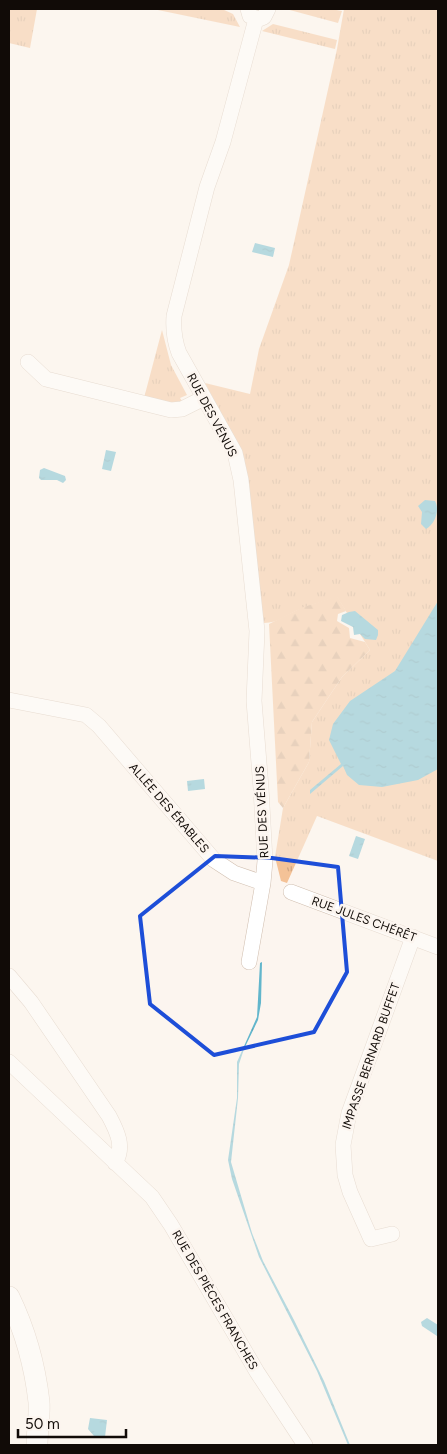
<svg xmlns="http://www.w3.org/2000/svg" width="447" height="1454" viewBox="0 0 447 1454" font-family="Figtree,sans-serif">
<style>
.grass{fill:url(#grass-tufts)}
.forest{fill:url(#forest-firs)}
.water{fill:url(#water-ripples)}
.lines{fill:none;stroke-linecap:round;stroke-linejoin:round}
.street-casing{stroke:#d1bfb0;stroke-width:16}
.secondary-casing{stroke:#d1bfb0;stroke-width:22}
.street{stroke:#fff;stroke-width:15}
.secondary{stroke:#fff;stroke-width:21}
.marked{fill:none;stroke:#1d4ed8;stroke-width:4;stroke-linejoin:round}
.labels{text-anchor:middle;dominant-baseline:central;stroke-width:5;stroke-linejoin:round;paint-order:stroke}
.street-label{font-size:12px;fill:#110b07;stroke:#fcf5ef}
</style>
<defs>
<pattern id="grass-tufts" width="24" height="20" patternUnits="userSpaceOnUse" patternTransform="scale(1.25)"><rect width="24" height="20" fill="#f4c297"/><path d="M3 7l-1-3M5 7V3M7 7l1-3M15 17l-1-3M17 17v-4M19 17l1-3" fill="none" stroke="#d0a581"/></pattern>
<pattern id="forest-firs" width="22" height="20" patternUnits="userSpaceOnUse" patternTransform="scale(1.25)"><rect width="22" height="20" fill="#f4c297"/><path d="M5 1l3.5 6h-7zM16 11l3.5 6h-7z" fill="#d0a581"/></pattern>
<pattern id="water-ripples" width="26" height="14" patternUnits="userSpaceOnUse" patternTransform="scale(1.25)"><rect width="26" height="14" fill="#62b6cc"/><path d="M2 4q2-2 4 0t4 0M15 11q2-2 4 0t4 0" fill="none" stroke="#549bae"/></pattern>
</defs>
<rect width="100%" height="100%" fill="#fcf5ef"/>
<path class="grass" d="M9 9H37L30 48 9 43Z
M153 9H222L233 14 240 27Z
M286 9H331L342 11 338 23Z
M344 9H438V861L317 816 287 883 281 881 275 857 283 808 309 762 312 722 342 677 370 650 337 597C326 600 314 604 303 608 289 613 278 624 262 623L244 457 205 383 250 394 259 349 289 265 337 49Z
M273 24 337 40 335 49 262 31Z
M162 330 171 365 187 395 180 398 182 401 174 405 144 398Z"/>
<path class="forest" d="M337 596 346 611 338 614 337 621 349 628 350 638 365 642 370 650 342 677 312 722 309 762 283 808 278 802 269 624 301 608Z"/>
<path class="water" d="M255 243 275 248 273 257 252 252Z
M106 450 116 452 111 471 102 469Z
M44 468 65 476 66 480 63 483 57 480H41L39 478 40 470Z
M425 500 435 501C440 510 435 524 426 529L421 524 422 512 418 506Z
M438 601V769L418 780 382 787 359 785 347 775 343 766 310 794V790L341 764 329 740 333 724 350 701 395 671Z
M355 611 378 630V635L376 640 365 639 360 634 354 635 353 627 341 621 342 615 349 612Z
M204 779 205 789 188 791 187 781Z
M356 836 365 839 358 859 349 856Z
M262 962 261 1003 258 1020 244 1049 239 1064 238 1098 231 1162 252 1233 263 1261 294 1320 324 1381 350 1445H348L317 1371 259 1257 232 1179 228 1160 237 1098V1062L257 1017 260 963Z
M427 1318 438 1325 437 1336 422 1326 421 1322Z
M90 1418 107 1420 105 1437 94 1436 88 1429Z"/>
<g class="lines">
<defs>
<path id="street" d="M248 9 250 16 259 19 264 17 268 9
M28 362 46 379 171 410 182 409 204 398
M9 700 86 715 99 726 214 860 234 873 263 883
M291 892 438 947
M249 962 263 883 265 861 261 788 254 701 257 631 241 480 235 453 179 353C174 340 173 330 174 316L207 187 223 142 256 19
M9 976 31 1002 109 1116C117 1131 125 1147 115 1163
M9 1062 152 1197 171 1225 257 1372 305 1445
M392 1234 371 1239 350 1192 345 1175 343 1145 349 1113 413 937"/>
<path id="secondary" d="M9 1297C25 1330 35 1366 39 1402 40 1416 37 1431 37 1445"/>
</defs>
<use href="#street" class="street-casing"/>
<use href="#secondary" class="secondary-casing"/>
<use href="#street" class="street"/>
<use href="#secondary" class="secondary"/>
</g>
<path d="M0 0H447V1454H0ZM215 856 272 858 338 867 347 972 314 1032 214 1055 150 1004 140 916Z" fill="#fcf5ef" fill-opacity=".55" fill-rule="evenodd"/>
<path class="marked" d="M215 856 272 858 338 867 347 972 314 1032 214 1055 150 1004 140 916Z"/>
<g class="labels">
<g class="street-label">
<text transform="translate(212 415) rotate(62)">RUE DES VÉNUS</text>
<text transform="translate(169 808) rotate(49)">ALLÉE DES ÉRABLES</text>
<text transform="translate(262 812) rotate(-93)">RUE DES VÉNUS</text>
<text transform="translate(364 919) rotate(20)">RUE JULES CHÉRÊT</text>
<text transform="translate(371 1056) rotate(-71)">IMPASSE BERNARD BUFFET</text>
<text transform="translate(215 1300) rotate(60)">RUE DES PIÈCES FRANCHES</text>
</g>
</g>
<rect width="447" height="1454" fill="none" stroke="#110b07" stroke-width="20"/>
<path d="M18 1429v8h108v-8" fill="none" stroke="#110b07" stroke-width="2.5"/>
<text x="25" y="1429" font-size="15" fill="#110b07" stroke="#fcf5ef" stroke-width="4" paint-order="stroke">50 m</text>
</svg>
